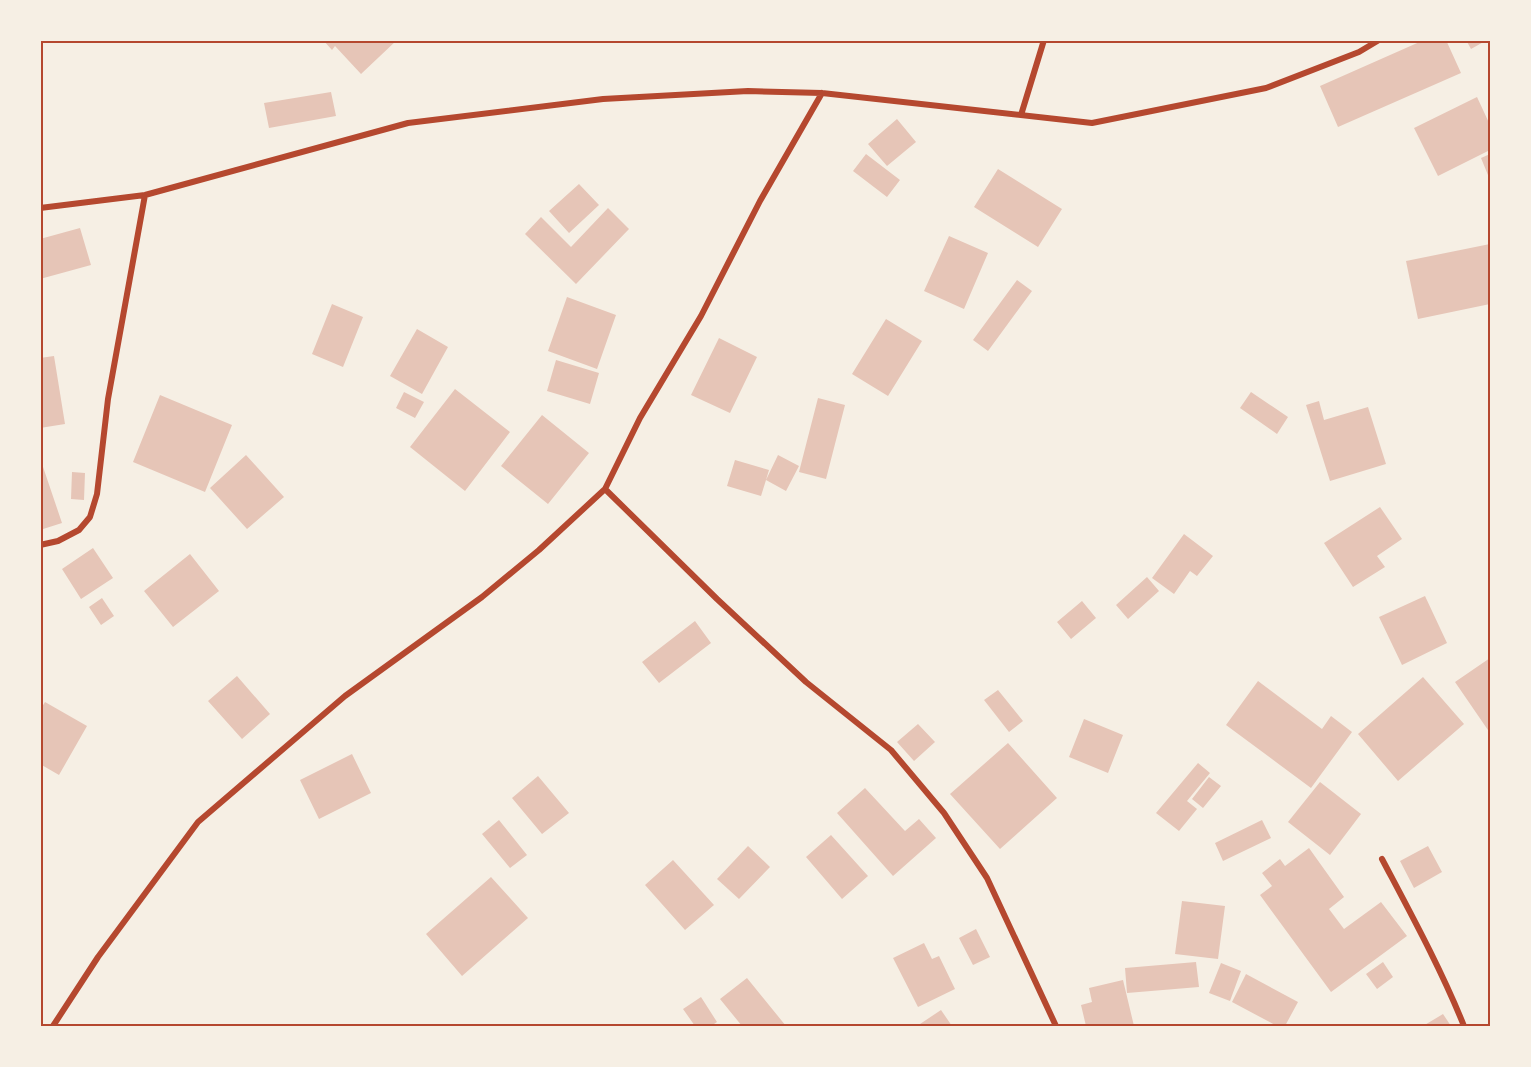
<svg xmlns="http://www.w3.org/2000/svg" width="1531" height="1067" viewBox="0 0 1531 1067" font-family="'Noto Sans',sans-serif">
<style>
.building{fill:#e6c5b7}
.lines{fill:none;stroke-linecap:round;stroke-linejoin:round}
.minor{stroke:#b5482f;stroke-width:6}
.neatline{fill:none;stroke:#b5482f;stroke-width:2}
</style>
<rect width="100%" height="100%" fill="#f6efe4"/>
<path class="building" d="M323 40H397L361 74 335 46 332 50Z
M1424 40H1446L1461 73 1338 127 1320 86Z
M1466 40H1487L1471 49Z
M331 92 336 116 269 128 264 103Z
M1477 97 1490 125V150L1438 176 1414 128Z
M897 119 916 142 887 166 868 144Z
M866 154 900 180 887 197 853 171Z
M1490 154V180L1481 158Z
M998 169 1062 209 1038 247 974 207Z
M579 184 599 205 569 233 549 211Z
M608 208 629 229 576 284 525 234 541 217 571 247Z
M80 228 91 265 40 279V239Z
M949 236 988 253 964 309 924 291Z
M1490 244V304L1418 319 1406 261Z
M1017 280 1032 291 988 351 973 340Z
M567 297 616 315 597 369 548 351Z
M332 304 363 317 343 367 312 354Z
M886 319 922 341 888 396 852 374Z
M417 329 448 347 422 394 390 376Z
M719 338 757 357 730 413 691 395Z
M54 356 65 424 40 428V358Z
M556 360 599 373 590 404 547 391Z
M455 389 510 432 465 491 410 447Z
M404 392 424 402 415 418 396 408Z
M1251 392 1288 417 1277 434 1240 408Z
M160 395 232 425 205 492 133 462Z
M818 398 845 405 826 479 799 472Z
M1319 401 1324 420 1368 407 1386 464 1330 481 1306 405Z
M542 415 589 453 548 504 501 466Z
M246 455 284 497 247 529 210 488Z
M778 455 799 466 786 491 766 480 761 496 727 486 735 460 769 470 766 480Z
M40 458 62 523 40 530Z
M72 472 85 473 84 500 71 499Z
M1380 507 1402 539 1377 556 1385 567 1353 587 1324 543Z
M1184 534 1213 556 1197 576 1190 571 1174 594 1152 578Z
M93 548 113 578 81 599 62 569Z
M190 554 219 591 173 627 144 591Z
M1147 577 1159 591 1128 619 1116 605Z
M1425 596 1447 643 1402 665 1379 617Z
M102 598 114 616 101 625 89 607Z
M1082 601 1096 618 1071 639 1057 622Z
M695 621 711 643 659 683 642 662Z
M1490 658V733L1455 682Z
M237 676 270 714 242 739 208 701Z
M1423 677 1464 724 1398 781 1358 734Z
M1258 681 1322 729 1331 716 1352 732 1311 788 1226 725Z
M998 690 1023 721 1009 732 984 700Z
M45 702 87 726 59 775 40 764V710Z
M1084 719 1123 735 1108 773 1069 757Z
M918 724 935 742 914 761 897 742Z
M1008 743 1057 798 1000 849 950 794Z
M352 754 371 793 319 819 300 780Z
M1198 763 1210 773 1187 801 1197 809 1179 831 1156 813Z
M538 776 569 813 542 834 512 798Z
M1209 777 1221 786 1203 808 1192 799Z
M1320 782 1361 814 1330 855 1288 822Z
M865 788 905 831 919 819 936 838 893 876 837 813Z
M499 820 527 855 510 868 482 834Z
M1262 820 1271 838 1223 861 1215 843Z
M831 835 868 876 842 899 806 857Z
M748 846 770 867 739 899 717 879Z
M1428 846 1442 872 1414 888 1400 861Z
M1309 848 1344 897 1329 909 1344 929 1381 902 1407 936 1331 992 1260 895 1272 886 1262 873 1280 859 1285 866Z
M673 860 714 905 685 930 645 885Z
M491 877 528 918 462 976 426 934Z
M1182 901 1225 906 1218 959 1175 954Z
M976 929 990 957 973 965 959 938Z
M924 943 932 959 939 956 955 989 918 1007 893 958Z
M1196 962 1199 987 1127 993 1125 968Z
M1383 962 1393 977 1377 989 1366 974Z
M1221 963 1241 971 1230 1001 1209 993Z
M1246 974 1298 1002 1285 1026H1277L1232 1002Z
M747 978 786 1026H742L720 999Z
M1123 980 1134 1026H1086L1081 1005 1092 1002 1089 988Z
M701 997 717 1022 711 1026H695L683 1009Z
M941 1010 952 1026H917Z
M1443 1014 1451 1026H1423Z"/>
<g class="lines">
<path class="minor" d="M1021 115 1044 40
M40 208 145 195 408 123 603 99 748 91 822 93 1092 123 1266 88 1359 52 1379 40
M605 489 717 599 806 682 891 750 944 813 987 878 1056 1026
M40 545 58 541 79 530 90 517 97 494 108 399 145 195
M1382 859C1411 914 1441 969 1464 1026
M53 1026 98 957 198 822 345 696 482 597 539 550 605 489 640 418 701 316 760 201 822 93"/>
</g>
<rect width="1531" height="1067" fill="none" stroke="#f6efe4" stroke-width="84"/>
<rect x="42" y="42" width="1447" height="983" class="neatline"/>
</svg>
